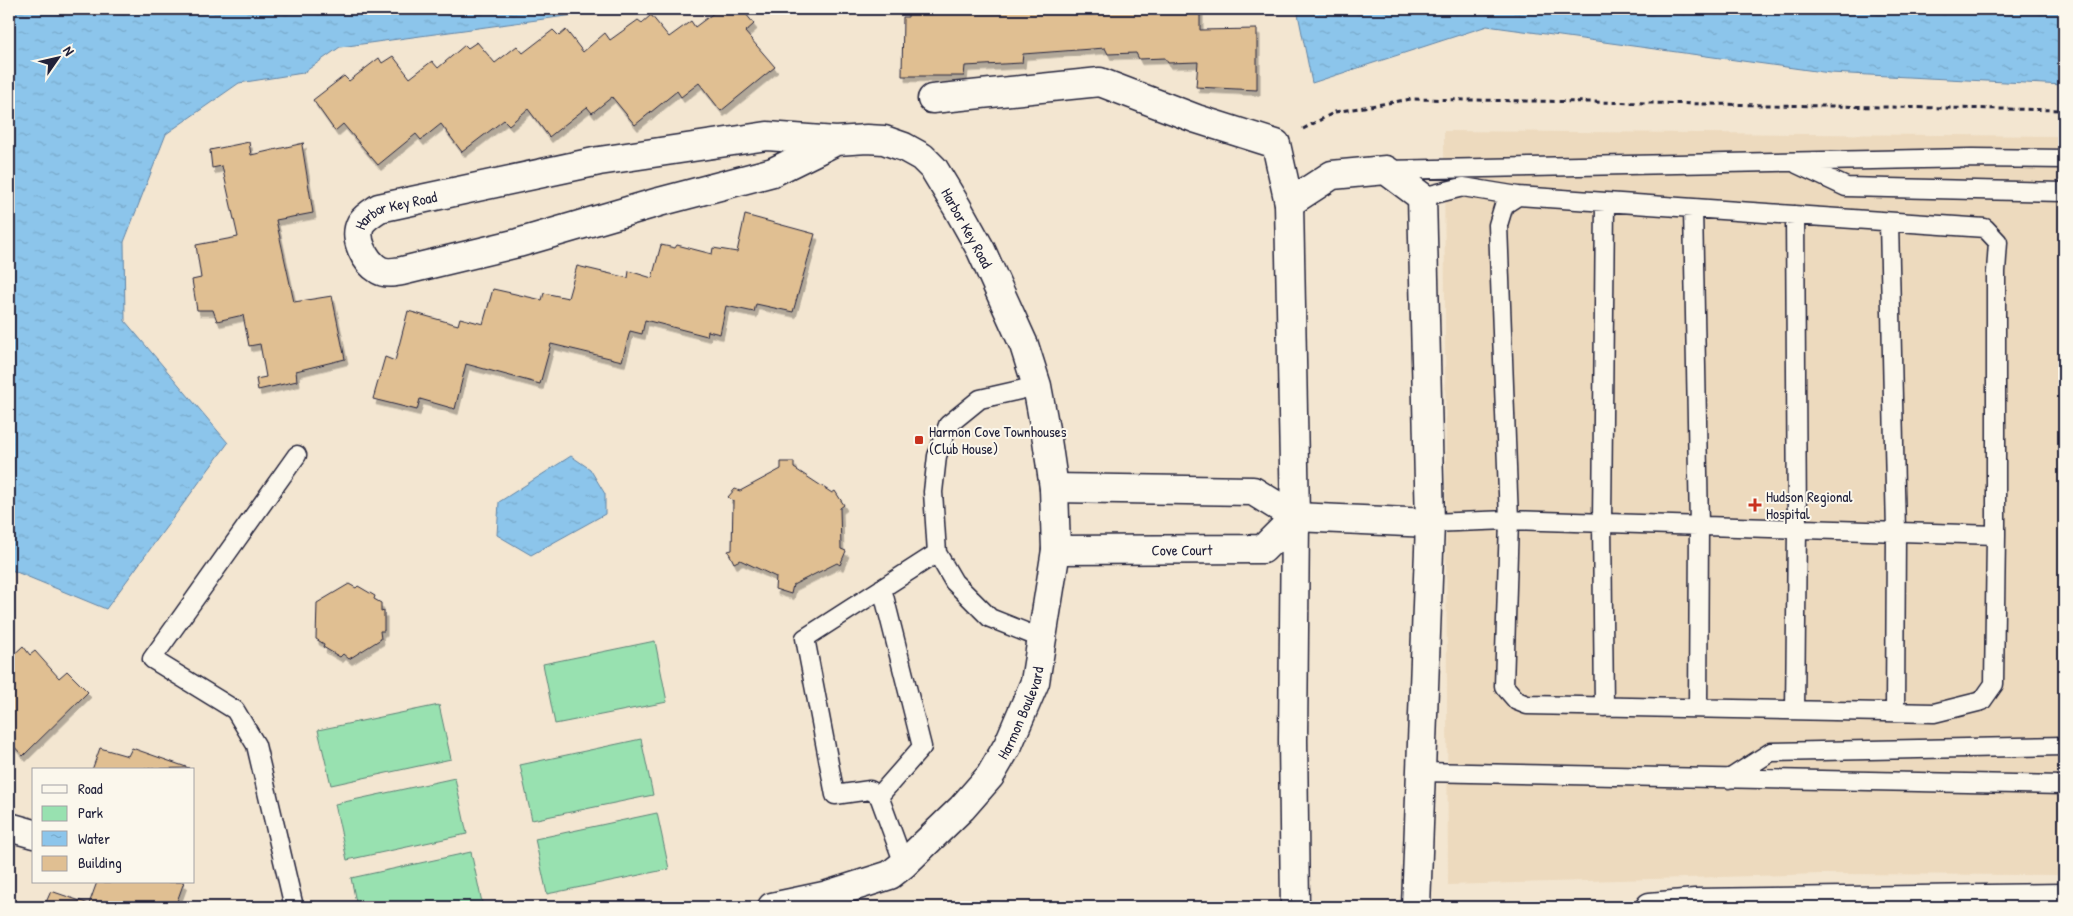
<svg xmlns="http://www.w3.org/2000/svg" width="2073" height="916" viewBox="0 0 2073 916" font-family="'Patrick Hand',sans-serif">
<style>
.built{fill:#eddabe}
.green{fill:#98e1b0;stroke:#5d8276}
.water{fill:url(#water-ripples);stroke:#6284a5}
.building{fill:#e0bf92;stroke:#22223b;filter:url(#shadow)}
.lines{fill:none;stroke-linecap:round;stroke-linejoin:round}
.service-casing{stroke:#22223b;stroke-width:21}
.minor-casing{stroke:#22223b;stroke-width:31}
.secondary-casing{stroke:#22223b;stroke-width:31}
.path{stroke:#22223b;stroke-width:3;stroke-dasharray:5 4;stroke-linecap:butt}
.service{stroke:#fbf7ec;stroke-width:18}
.minor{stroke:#fbf7ec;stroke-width:28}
.secondary{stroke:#fbf7ec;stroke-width:28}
.poi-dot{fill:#c8321e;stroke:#fbf7ec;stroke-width:2}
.labels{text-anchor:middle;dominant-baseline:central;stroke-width:4;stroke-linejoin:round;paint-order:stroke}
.street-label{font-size:15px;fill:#22223b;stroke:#fbf7ec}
.poi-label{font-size:15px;fill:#22223b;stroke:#fbf7ec;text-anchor:start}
</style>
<defs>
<pattern id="water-ripples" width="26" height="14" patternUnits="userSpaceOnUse" patternTransform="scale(1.25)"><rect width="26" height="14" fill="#8cc5eb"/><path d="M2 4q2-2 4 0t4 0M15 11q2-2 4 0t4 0" fill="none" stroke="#78a9ca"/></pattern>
<filter id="shadow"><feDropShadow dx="3" dy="5.5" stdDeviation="0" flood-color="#0004"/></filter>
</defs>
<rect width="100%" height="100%" fill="#f3e6d1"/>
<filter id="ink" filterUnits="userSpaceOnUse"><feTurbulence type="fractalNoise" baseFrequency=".02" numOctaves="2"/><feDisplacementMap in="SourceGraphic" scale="10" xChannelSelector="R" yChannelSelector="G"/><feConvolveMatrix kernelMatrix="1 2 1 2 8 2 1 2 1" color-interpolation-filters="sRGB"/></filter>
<g filter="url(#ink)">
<path class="built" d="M1444 131 2064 136V875L1821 874 1448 885Z"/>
<path class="green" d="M655 641 667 702 555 724 543 664Z
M439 705 451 759 331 785 318 730Z
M641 739 653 795 532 820 520 765Z
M455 778 467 834 347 860 335 804Z
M657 813 669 869 547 894 535 839Z
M471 852 483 907H357L351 878Z"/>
<path class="water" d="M9 9H617L340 47 303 73 239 83 166 134 124 242 125 321 228 443 106 609 9 569Z
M1297 9H2064V85L1830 73 1487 26 1312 83Z
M571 456 590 469 605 494V514L531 555 497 535 499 502Z"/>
<path class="building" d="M719 9H742L754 24 745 32 775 67 721 111 699 83 681 97 677 91 635 125 612 97 592 113 587 107 549 137 528 109 509 125 504 120 462 152 441 124 421 140 416 134 378 165 343 124 335 131 313 100 344 76 349 81 379 58 382 63 393 56 410 78 432 61 438 68 465 45 468 48 477 42 495 63 517 46 523 53 553 30 559 36 566 30 583 52 605 33 610 40 638 20 642 23 651 15 669 37 691 21 695 27Z
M908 9H1200V30L1257 29V90L1196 87 1198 62 1168 63 1165 58 1139 59 1136 53 1108 54 1105 48 1023 54 1022 63 965 66 964 76H902L903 17H908Z
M249 142 251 155 304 143 302 145 313 213 276 220 294 302 332 296 345 359 296 371 297 381 258 390 256 379 266 377 260 344 249 346 243 315 217 321 213 310H197L192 280 201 278 196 245 238 237 222 166 212 168 210 150Z
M745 215 815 234 793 312 756 304 754 312 726 306 720 334 708 331 707 336 645 320 642 334 630 331 622 361 551 344 540 384 466 364 455 409 420 399 417 410 373 399 385 357 395 361 408 311 458 325 460 318 483 324 493 289 542 300 544 293 568 298 577 266 628 278 629 271 652 278 661 245 675 248 677 245 712 254 713 248 737 252Z
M781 462H794V468L832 493 835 491 844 505 840 508 841 549 846 551 840 565 837 563 793 585 791 594 775 589 776 577 740 560 734 563 728 551 732 550 733 501 728 497 735 489 740 491 781 469Z
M349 584 356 588 358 586 375 596 374 599 381 603V612L384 611V631H380L381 639 349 659 343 654 340 657 323 647 324 644 316 639 317 603Z
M23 646 30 655 35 651 59 678 67 671 88 692 23 756 9 741V659Z
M100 748 128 756 132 748 189 768 92 770Z
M97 882H184L175 907H44L51 891 89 904Z"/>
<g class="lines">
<defs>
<path id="service" d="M1797 164 1846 187 2064 192
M1386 170 1972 158 2064 159
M1422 197 1463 187 1518 196
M1693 208 1699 526 1698 708
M1795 215 1797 529 1795 710
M1889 222 1896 532 1895 712
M1037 386 980 399 948 425 937 456 933 492 937 553 954 582 990 618 1043 639
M1430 523 1509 520 1498 225 1504 205 1518 196 1985 228 1998 242 1996 272V535L1994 684 1982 701 1934 713 1527 705 1517 701 1504 686 1509 520 1996 535
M1604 707 1602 523 1605 202
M1421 772 2064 785
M1729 779 1771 752 2064 746
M879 796 922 747 882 588
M904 864 879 796 870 790 835 795 805 638 937 553
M294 907 256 745 235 710 152 659 297 455"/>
<g id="minor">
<path d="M932 99 1100 82 1197 119 1276 144 1289 203 1295 517 1293 740 1295 907"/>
<path d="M1289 203 1332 175 1386 170 1422 197 1430 523 1416 907"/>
<path d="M1054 488 1253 491 1295 517 1430 523"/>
<path id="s1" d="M1056 550 1263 549 1295 517"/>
<path d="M9 827 34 834"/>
<path id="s2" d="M772 907 824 896 890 875 904 864 962 808 990 776 1008 745 1035 682 1056 550 1054 488 1047 440 1037 386 1024 345 981 250 957 207 934 169 922 157 904 147 884 140 867 139 836 141 773 172 659 202 518 243 402 271C395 272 386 274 379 270 365 262 353 238 361 223 365 217 373 212 379 208L599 161 767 136 836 141"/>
</g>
<path id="secondary" d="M1650 907 1695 903 2064 898"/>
</defs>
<use href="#service" class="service-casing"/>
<use href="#minor" class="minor-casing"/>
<use href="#secondary" class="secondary-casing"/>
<path class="path" d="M1303 129 1335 112 1411 99 2064 110"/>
<use href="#service" class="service"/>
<use href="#minor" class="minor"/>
<use href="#secondary" class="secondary"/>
</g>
</g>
<g class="poi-dot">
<rect x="914" y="435" width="10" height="10" rx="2.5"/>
<path d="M1752.5 497.5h5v5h5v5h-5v5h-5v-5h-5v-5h5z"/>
</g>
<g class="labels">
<g class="street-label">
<text stroke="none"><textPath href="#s2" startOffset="1585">Harbor Key Road</textPath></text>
<text transform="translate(967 228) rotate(61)">Harbor Key Road</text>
<text stroke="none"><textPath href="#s1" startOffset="126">Cove Court</textPath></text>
<text stroke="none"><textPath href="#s2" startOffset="334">Harmon Boulevard</textPath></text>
</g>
<g class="poi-label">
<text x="929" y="431">Harmon Cove Townhouses<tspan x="929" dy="17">(Club House)</tspan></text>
<text x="1766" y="496">Hudson Regional<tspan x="1766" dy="17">Hospital</tspan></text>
</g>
</g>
<rect width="2073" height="916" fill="none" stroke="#fbf7ec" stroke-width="30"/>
<rect x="15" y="15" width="2043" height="886" fill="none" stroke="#22223b" stroke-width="2" filter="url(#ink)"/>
<rect x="32" y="768" width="162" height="115" fill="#fbf7ec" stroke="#a4a2a5"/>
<rect x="42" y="785" width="25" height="8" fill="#fbf7ec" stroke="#a4a2a5"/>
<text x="78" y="794" font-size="15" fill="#22223b">Road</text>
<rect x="42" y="806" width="25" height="15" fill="#98e1b0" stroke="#a4a2a5"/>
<text x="78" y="818" font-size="15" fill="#22223b">Park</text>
<rect x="42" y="831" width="25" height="15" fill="url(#water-ripples)" stroke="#a4a2a5"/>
<text x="78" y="844" font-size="15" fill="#22223b">Water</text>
<rect x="42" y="856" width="25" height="15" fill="#e0bf92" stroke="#a4a2a5"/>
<text x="78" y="868" font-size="15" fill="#22223b">Building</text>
<g transform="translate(58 58) rotate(56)" stroke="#fbf7ec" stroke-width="4" paint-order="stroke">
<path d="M0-4L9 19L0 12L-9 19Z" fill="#22223b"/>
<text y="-8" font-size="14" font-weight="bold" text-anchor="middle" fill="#22223b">N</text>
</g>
</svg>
